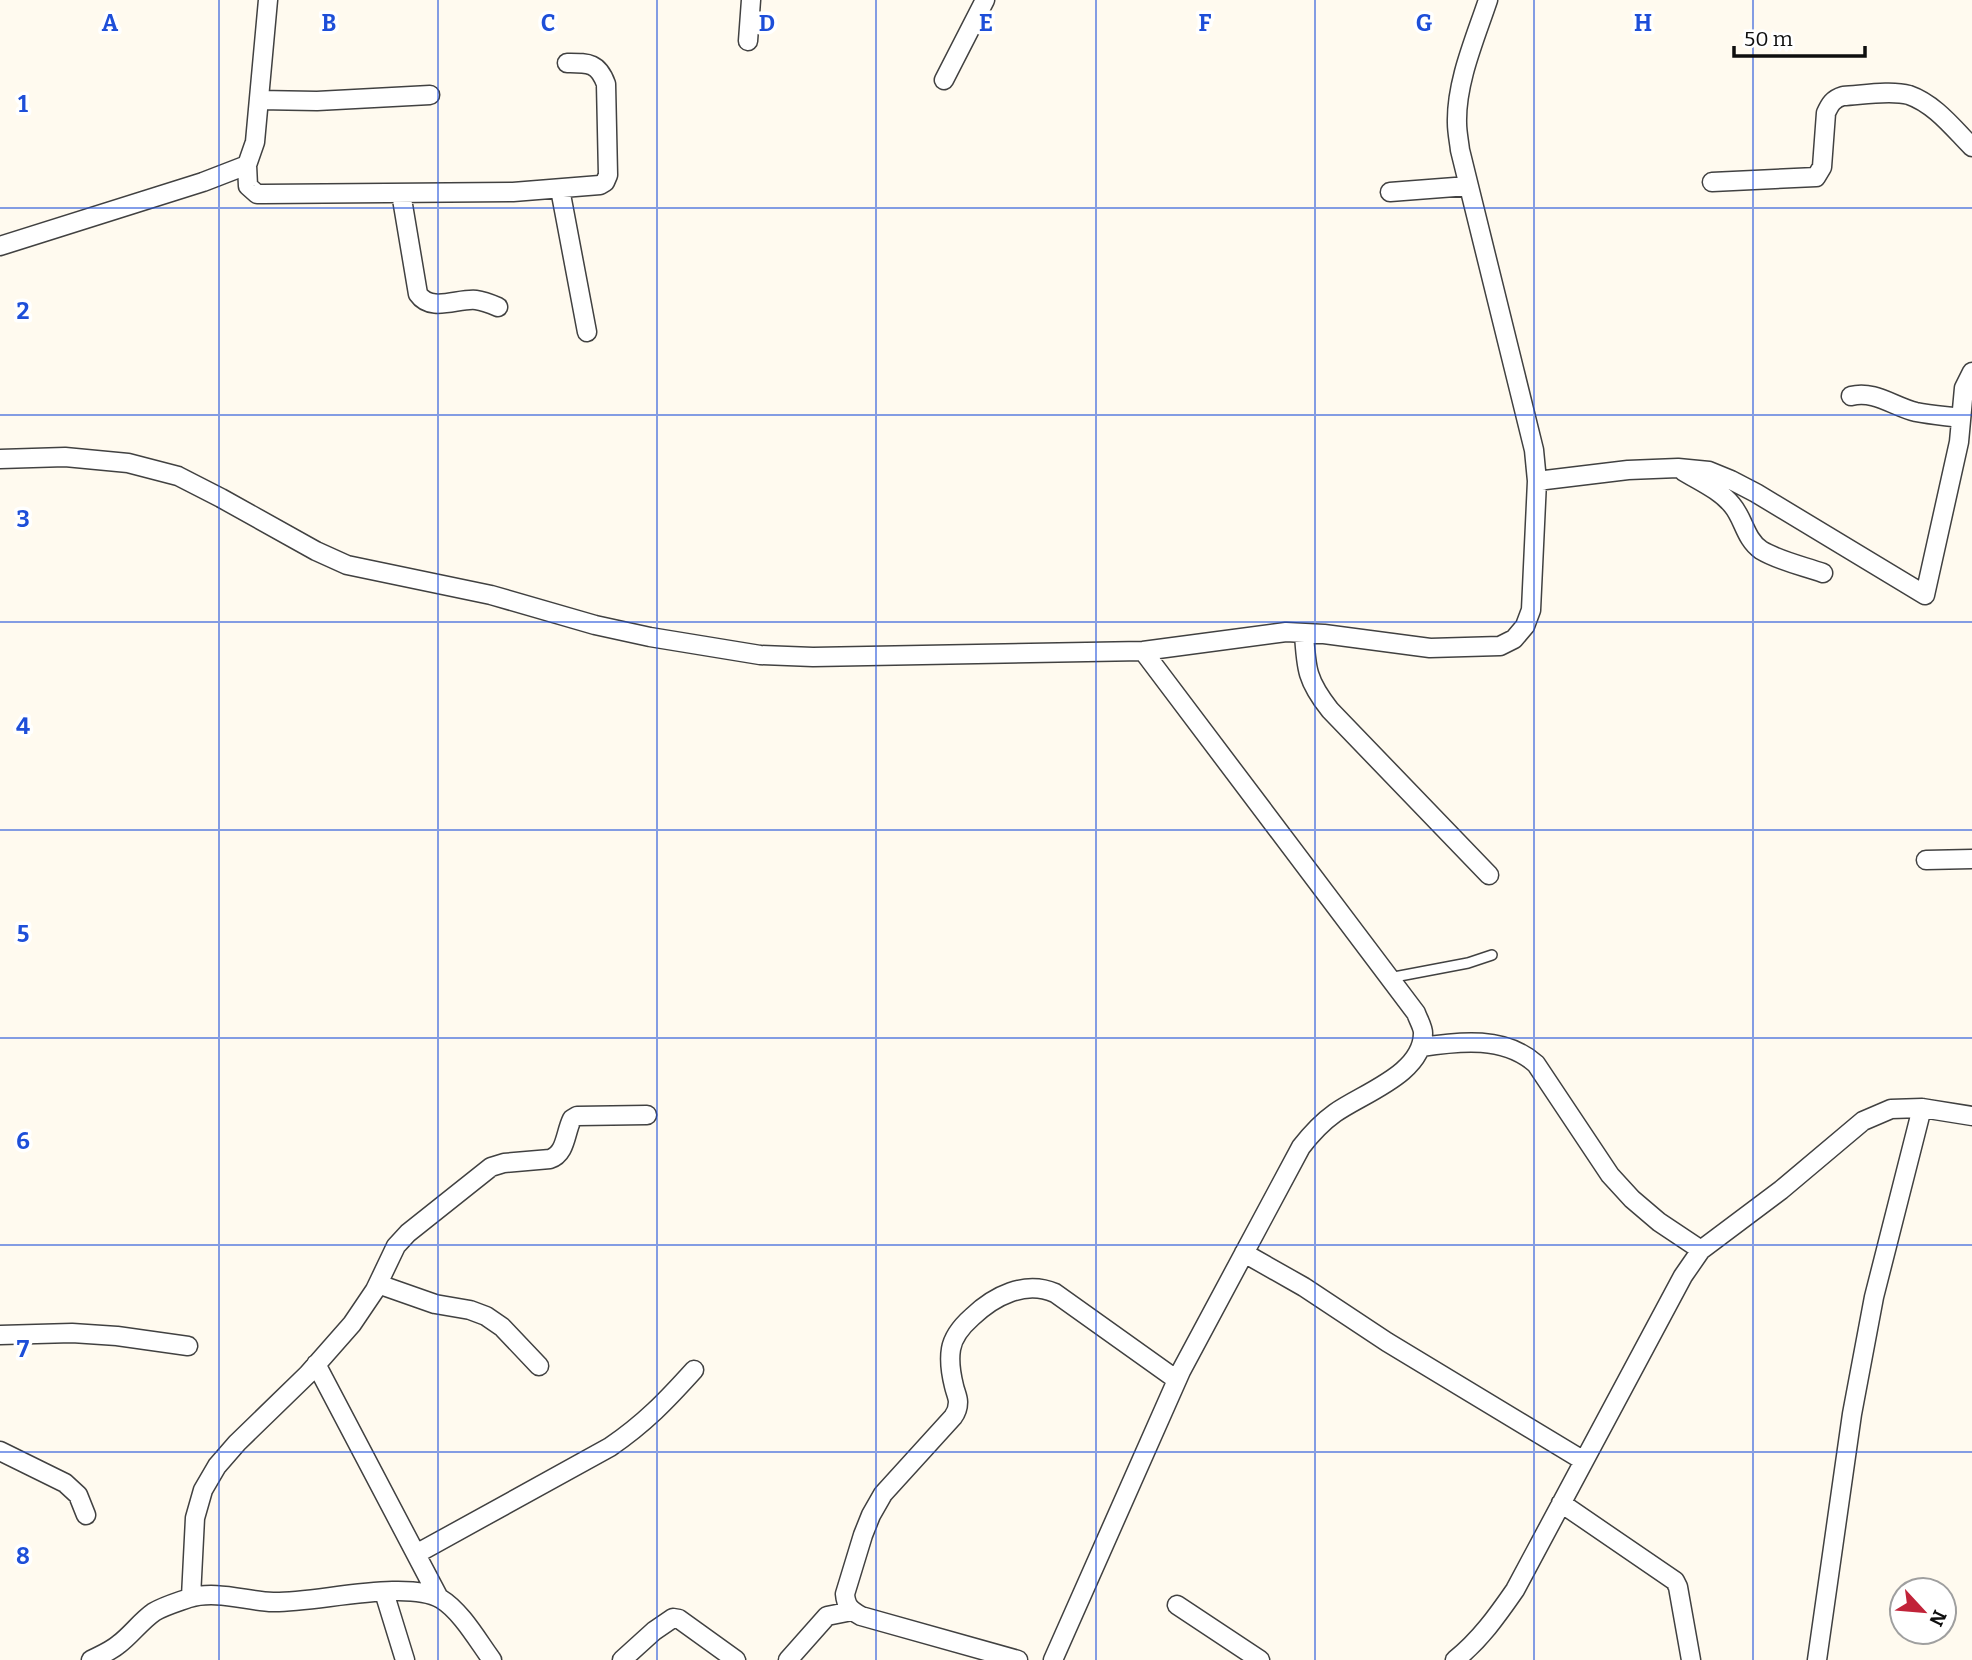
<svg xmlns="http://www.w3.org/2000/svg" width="1972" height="1660" viewBox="0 0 1972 1660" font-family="Bitter,serif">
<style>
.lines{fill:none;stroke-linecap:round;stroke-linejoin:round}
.lane-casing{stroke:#414141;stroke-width:12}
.street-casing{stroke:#414141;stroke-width:21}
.lane{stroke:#fff;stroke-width:9}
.street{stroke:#fff;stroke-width:18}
.grid{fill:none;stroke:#1d4ed8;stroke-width:2;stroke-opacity:0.55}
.grid-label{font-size:23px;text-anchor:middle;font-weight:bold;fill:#1d4ed8;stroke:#fff;stroke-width:7;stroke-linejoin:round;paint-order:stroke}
</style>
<rect width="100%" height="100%" fill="#fffaef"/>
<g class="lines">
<defs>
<path id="lane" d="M1389 978 1468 963 1492 955"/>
<path id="street" d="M748 41 751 0
M944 80 985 0
M259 100 317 101 430 95
M247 165 248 186 257 194H263L513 192 600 185 605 182 608 175 606 84C598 62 588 63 567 63
M1712 182 1816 177 1822 167 1826 113C1830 104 1833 99 1843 96 1862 95 1891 90 1909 95 1935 104 1954 129 1972 147
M560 189 587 332
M1390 192 1468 186
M401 193 418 294C431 313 458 298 476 300 484 301 491 304 498 307
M0 246 203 182 247 165 255 142 268 0
M1851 396C1875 390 1894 407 1916 412 1931 415 1946 416 1961 418
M0 459 65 457 128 463 178 476 221 498 316 551 347 565 491 595 595 625 650 637 760 655 813 657 1143 651 1286 632 1324 634 1430 648 1500 646 1514 639 1525 626 1531 610 1537 481 1534 450 1460 150C1459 141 1457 132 1457 123 1456 82 1475 39 1488 0
M1683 471C1699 481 1720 490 1732 505 1744 519 1745 539 1761 550 1779 561 1803 566 1823 573
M1537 481 1628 470 1678 468 1709 471 1731 480 1756 493 1925 595 1959 442 1964 388 1972 372
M1304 633C1306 669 1307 681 1330 710L1489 875
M1926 860 1972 859
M1421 1047C1460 1041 1505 1036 1536 1064L1610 1175 1632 1199 1659 1222 1701 1250
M1244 1253 1304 1287 1387 1342 1584 1461
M378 1284 435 1304 470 1310 486 1316 502 1327 539 1366
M0 1335 72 1333 117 1336 188 1346
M316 1364 439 1598
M0 1451 65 1483 78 1495 86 1515
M1561 1503 1675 1581 1678 1587 1691 1660
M416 1554 610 1447C645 1423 666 1401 694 1370
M384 1592 405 1660
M191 1597 195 1518 203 1490 217 1466 237 1443 308 1374 352 1324 375 1290 396 1246 408 1233 491 1167 504 1163 550 1159C566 1154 565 1133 572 1119L577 1116 647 1115
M1177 1605 1260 1660
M91 1660C101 1655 111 1651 119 1644 131 1635 141 1621 154 1612 164 1606 178 1602 189 1598 216 1590 246 1601 273 1602 316 1603 407 1579 441 1599 461 1611 478 1641 492 1660
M622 1660 654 1631 673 1618 679 1619 736 1660
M788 1660 827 1616 852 1611
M1018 1660 861 1616C850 1610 846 1606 845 1594L863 1535 871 1515 883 1494 953 1417C956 1413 958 1408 958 1402 958 1397 955 1391 954 1386 951 1374 949 1361 951 1349 953 1337 963 1325 972 1317 994 1296 1025 1280 1055 1293L1177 1380
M1053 1660 1181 1371 1301 1147C1311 1134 1321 1123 1335 1113 1363 1093 1423 1074 1423 1033 1423 1027 1418 1019 1416 1013L1143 651
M1455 1660C1480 1640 1497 1616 1515 1590L1683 1276 1701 1250 1781 1190 1863 1121 1891 1109 1922 1108 1972 1116
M1817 1660 1852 1414 1874 1297 1922 1108"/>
</defs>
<use href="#lane" class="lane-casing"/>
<use href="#street" class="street-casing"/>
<use href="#lane" class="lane"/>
<use href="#street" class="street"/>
</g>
<path class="grid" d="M219 0V1660M438 0V1660M657 0V1660M876 0V1660M1096 0V1660M1315 0V1660M1534 0V1660M1753 0V1660M0 208H1972M0 415H1972M0 622H1972M0 830H1972M0 1038H1972M0 1245H1972M0 1452H1972"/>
<g class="grid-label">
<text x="110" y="31">A</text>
<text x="329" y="31">B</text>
<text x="548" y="31">C</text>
<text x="767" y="31">D</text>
<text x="986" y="31">E</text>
<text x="1205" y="31">F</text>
<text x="1424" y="31">G</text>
<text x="1643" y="31">H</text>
<text x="23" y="112">1</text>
<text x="23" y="319">2</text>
<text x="23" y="527">3</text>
<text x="23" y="734">4</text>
<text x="23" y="942">5</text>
<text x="23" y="1149">6</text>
<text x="23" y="1357">7</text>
<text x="23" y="1564">8</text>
</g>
<g transform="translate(1923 1611) rotate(116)"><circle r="33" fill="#ffffff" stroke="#9f9f9f" stroke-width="2"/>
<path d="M0-5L12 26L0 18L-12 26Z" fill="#c12339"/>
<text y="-10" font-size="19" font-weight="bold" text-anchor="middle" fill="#0e0e0e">N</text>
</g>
<path d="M1734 46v10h131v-10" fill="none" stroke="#0e0e0e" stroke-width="3.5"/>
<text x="1744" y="46" font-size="21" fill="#0e0e0e" stroke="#ffffff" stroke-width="5" paint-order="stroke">50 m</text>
</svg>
